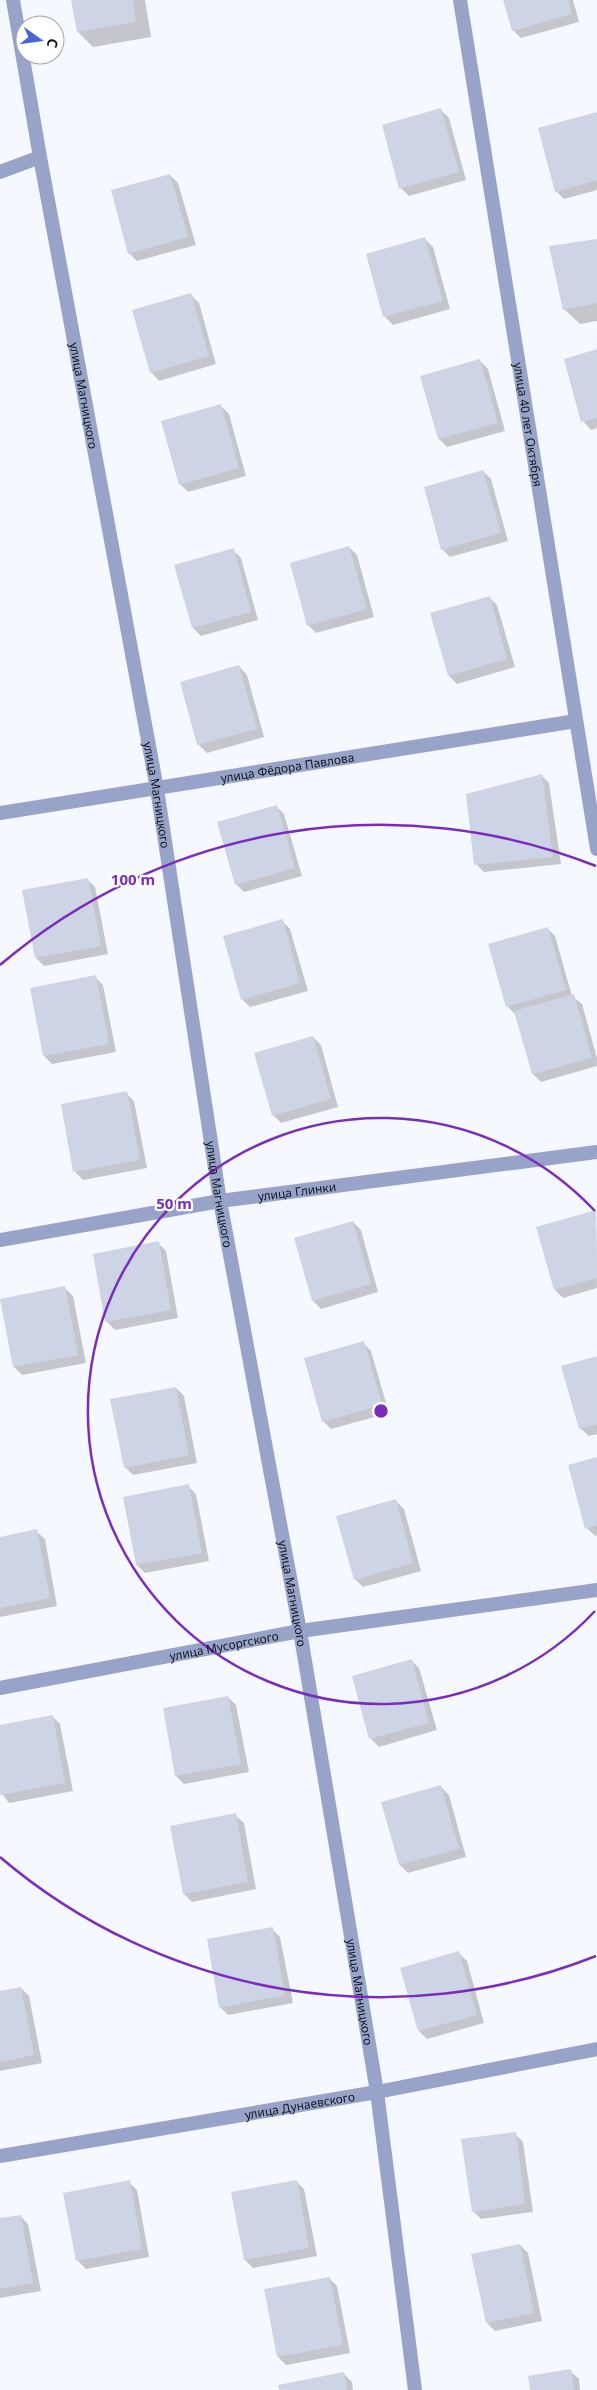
<svg xmlns="http://www.w3.org/2000/svg" width="597" height="2390" viewBox="0 0 597 2390" font-family="'Noto Sans',sans-serif">
<style>
.shadow{fill:#0003}
.building{fill:#cdd4e5}
.lines{fill:none;stroke-linecap:round;stroke-linejoin:round}
.service{stroke:#97a3c8;stroke-width:14}
.minor{stroke:#97a3c8;stroke-width:14}
.ring{fill:none;stroke:#7b2cbf;stroke-width:2.5}
.labels{text-anchor:middle;dominant-baseline:central;stroke-width:4.5;stroke-linejoin:round;paint-order:stroke}
.street-label{font-size:12px;fill:#15171d;stroke:#fff}
.centre{fill:#7b2cbf;stroke:#fff;stroke-width:2.5}
.ring-label{font-size:15px;text-anchor:middle;font-weight:bold;fill:#7b2cbf;stroke:#fff;stroke-width:4.5;stroke-linejoin:round;paint-order:stroke}
</style>
<rect width="100%" height="100%" fill="#f5f8ff"/>
<path class="shadow" d="M72 0H145L151 37 93 47 78 32Z
M505 0H573L579 22 521 38 513 30Z
M441 110 449 118 466 180 409 196 401 188Z
M597 113V190L564 199 556 191Z
M170 175 178 183 196 245 137 261 129 253Z
M425 239 433 247 450 309 393 325 385 317 367 255Z
M597 240V321L580 324 564 309Z
M191 295 199 303 216 364 159 381 151 372Z
M597 351V428L591 430 583 421Z
M480 361 488 369 505 431 447 447 439 439Z
M221 406 229 414 246 476 188 492 180 484Z
M483 471 491 479 508 541 450 557 442 549Z
M349 547 357 555 374 617 316 633 308 625Z
M233 550 241 558 258 620 201 636 193 628Z
M489 597 497 605 515 667 457 684 449 676Z
M239 666 247 675 264 737 207 753 199 745 181 683Z
M541 775 549 783 561 864 484 872 476 864Z
M276 806 284 814 302 876 244 892 236 884Z
M87 879 95 887 108 954 44 966 36 958Z
M282 921 290 929 308 991 250 1007 242 999Z
M547 928 555 936 572 996 582 1004 597 1058V1066L541 1082 533 1074 515 1014 507 1006Z
M95 977 103 985 116 1052 52 1064 44 1056Z
M313 1037 321 1045 338 1107 281 1123 273 1115Z
M126 1093 134 1101 147 1168 83 1180 75 1172Z
M596 1211 597 1288 563 1298 555 1290Z
M353 1222 361 1230 378 1292 321 1309 313 1301Z
M158 1243 166 1251 178 1318 115 1330 107 1322 94 1255Z
M65 1288 73 1296 86 1363 22 1375 14 1367Z
M363 1343 371 1351 389 1413 331 1429 323 1421Z
M597 1357V1434L589 1436 580 1428Z
M176 1388 184 1396 197 1463 133 1475 125 1467Z
M597 1458V1535L595 1536 587 1528Z
M188 1486 196 1494 209 1561 145 1573 137 1565Z
M396 1501 404 1509 421 1571 363 1587 355 1579Z
M36 1531 45 1539 57 1606 0 1617V1538Z
M411 1660 419 1668 437 1730 379 1747 371 1739Z
M228 1697 236 1705 249 1772 184 1784 176 1776 164 1709Z
M52 1716 60 1724 73 1791 9 1803 0 1791V1726Z
M441 1787 449 1795 466 1857 408 1873 400 1865 383 1803Z
M235 1815 244 1823 256 1889 192 1902 184 1894Z
M272 1929 280 1937 293 2003 228 2015 220 2007Z
M459 1953 467 1961 484 2023 427 2039 419 2031Z
M21 1988 29 1996 42 2063 0 2071V1992Z
M515 2134 523 2142 533 2212 481 2219 473 2211Z
M296 2181 304 2189 317 2256 253 2268 245 2260Z
M129 2182 137 2190 149 2257 86 2269 78 2261Z
M20 2216 28 2224 41 2291 0 2298V2220Z
M520 2245 528 2253 542 2321 495 2331 487 2323Z
M329 2278 337 2286 350 2353 286 2365 278 2357 265 2290Z
M570 2371 579 2379 580 2390H531Z
M344 2374 352 2382 353 2390H281Z"/>
<path class="building" d="M71 0H133L136 22 77 32Z
M503 0H568L572 14 512 31Z
M441 108 459 172 399 189 382 125Z
M597 112V180L555 192 538 128Z
M170 174 188 237 128 254 111 190Z
M425 237 443 301 383 317 366 254Z
M597 239V303L563 310 549 246Z
M191 293 209 356 150 373 132 310Z
M597 349V418L581 422 564 359Z
M480 359 498 423 438 439 420 376Z
M221 404 239 468 179 485 161 421Z
M483 470 501 533 441 550 424 487Z
M349 546 367 609 307 626 290 563Z
M234 548 251 612 192 628 174 565Z
M490 596 507 659 448 676 430 613Z
M239 665 257 729 197 745 180 682Z
M542 774 553 857 474 865 466 794Z
M277 805 295 868 235 885 217 822Z
M88 878 101 946 35 958 22 890Z
M283 919 300 983 241 1000 223 936Z
M548 927 566 990 506 1007 488 944Z
M96 975 109 1044 43 1056 30 988Z
M574 994 592 1058 532 1074 514 1011Z
M313 1036 331 1099 272 1116 254 1053Z
M127 1091 140 1160 73 1172 61 1104Z
M596 1210 597 1278 554 1290 536 1227Z
M353 1221 371 1284 312 1301 294 1238Z
M159 1241 171 1310 105 1322 93 1254Z
M65 1286 78 1355 13 1367 0 1299Z
M364 1341 382 1405 322 1422 304 1358Z
M597 1356V1424L579 1429 561 1366Z
M176 1387 189 1455 124 1468 110 1399Z
M597 1457V1525L585 1529 568 1465Z
M189 1484 202 1553 136 1565 123 1497Z
M396 1499 413 1563 354 1580 336 1516Z
M37 1529 50 1598 0 1608V1537Z
M412 1659 429 1723 369 1739 352 1676Z
M228 1696 241 1764 175 1776 163 1708Z
M53 1715 65 1783 0 1795V1725Z
M441 1785 459 1849 399 1865 381 1802Z
M236 1813 248 1882 183 1894 170 1826Z
M273 1927 285 1995 219 2008 207 1939Z
M459 1951 477 2015 418 2031 400 1968Z
M21 1987 34 2055 0 2062V1991Z
M516 2132 525 2204 472 2212 461 2139Z
M130 2180 142 2249 76 2261 63 2193Z
M297 2180 309 2248 244 2260 231 2192Z
M21 2215 33 2283 0 2289V2218Z
M520 2244 534 2313 486 2323 471 2254Z
M330 2277 343 2345 277 2357 264 2289Z
M571 2369 574 2390H530L528 2376Z
M344 2372 347 2390H279L278 2385Z"/>
<g class="lines">
<path class="service" d="M0 172 40 157"/>
<g class="minor">
<path id="s1" d="M13 0 40 157 157 789 220 1201 300 1631 377 2092 415 2390"/>
<path id="s2" d="M460 0 597 849"/>
<path id="s3" d="M0 813 576 721"/>
<path id="s4" d="M0 1240 220 1201 597 1152"/>
<path id="s5" d="M0 1688 300 1631 597 1590"/>
<path id="s6" d="M0 2156 377 2092 597 2049"/>
</g>
</g>
<g class="ring">
<path d="M595 1611A293 293 0 1 1 595 1211"/>
<path d="M596 1956A586 586 0 0 1 0 1857M0 965A586 586 0 0 1 596 866"/>
</g>
<g class="labels">
<g class="street-label">
<text stroke="none"><textPath href="#s1" startOffset="402">улица Магницкого</textPath></text>
<text stroke="none"><textPath href="#s2" startOffset="430">улица 40 лет Октября</textPath></text>
<text stroke="none"><textPath href="#s3" startOffset="291">улица Фёдора Павлова</textPath></text>
<text stroke="none"><textPath href="#s1" startOffset="808">улица Магницкого</textPath></text>
<text stroke="none"><textPath href="#s4" startOffset="301">улица Глинки</textPath></text>
<text stroke="none"><textPath href="#s1" startOffset="1212">улица Магницкого</textPath></text>
<text stroke="none"><textPath href="#s1" startOffset="1618">улица Магницкого</textPath></text>
<text stroke="none"><textPath href="#s5" startOffset="228">улица Мусоргского</textPath></text>
<text stroke="none"><textPath href="#s1" startOffset="2022">улица Магницкого</textPath></text>
<text stroke="none"><textPath href="#s6" startOffset="304">улица Дунаевского</textPath></text>
</g>
</g>
<circle cx="381" cy="1411" r="8" class="centre"/>
<g class="ring-label">
<text x="133" y="885">100 m</text>
<text x="174" y="1209">50 m</text>
</g>
<g transform="translate(40 40) rotate(104)"><circle r="24" fill="#ffffff" stroke="#a1a2a5"/>
<path d="M0-4L9 19L0 12L-9 19Z" fill="#4b64d8"/>
<text y="-8" font-size="14" font-weight="bold" text-anchor="middle" fill="#15171d">С</text>
</g>
</svg>
